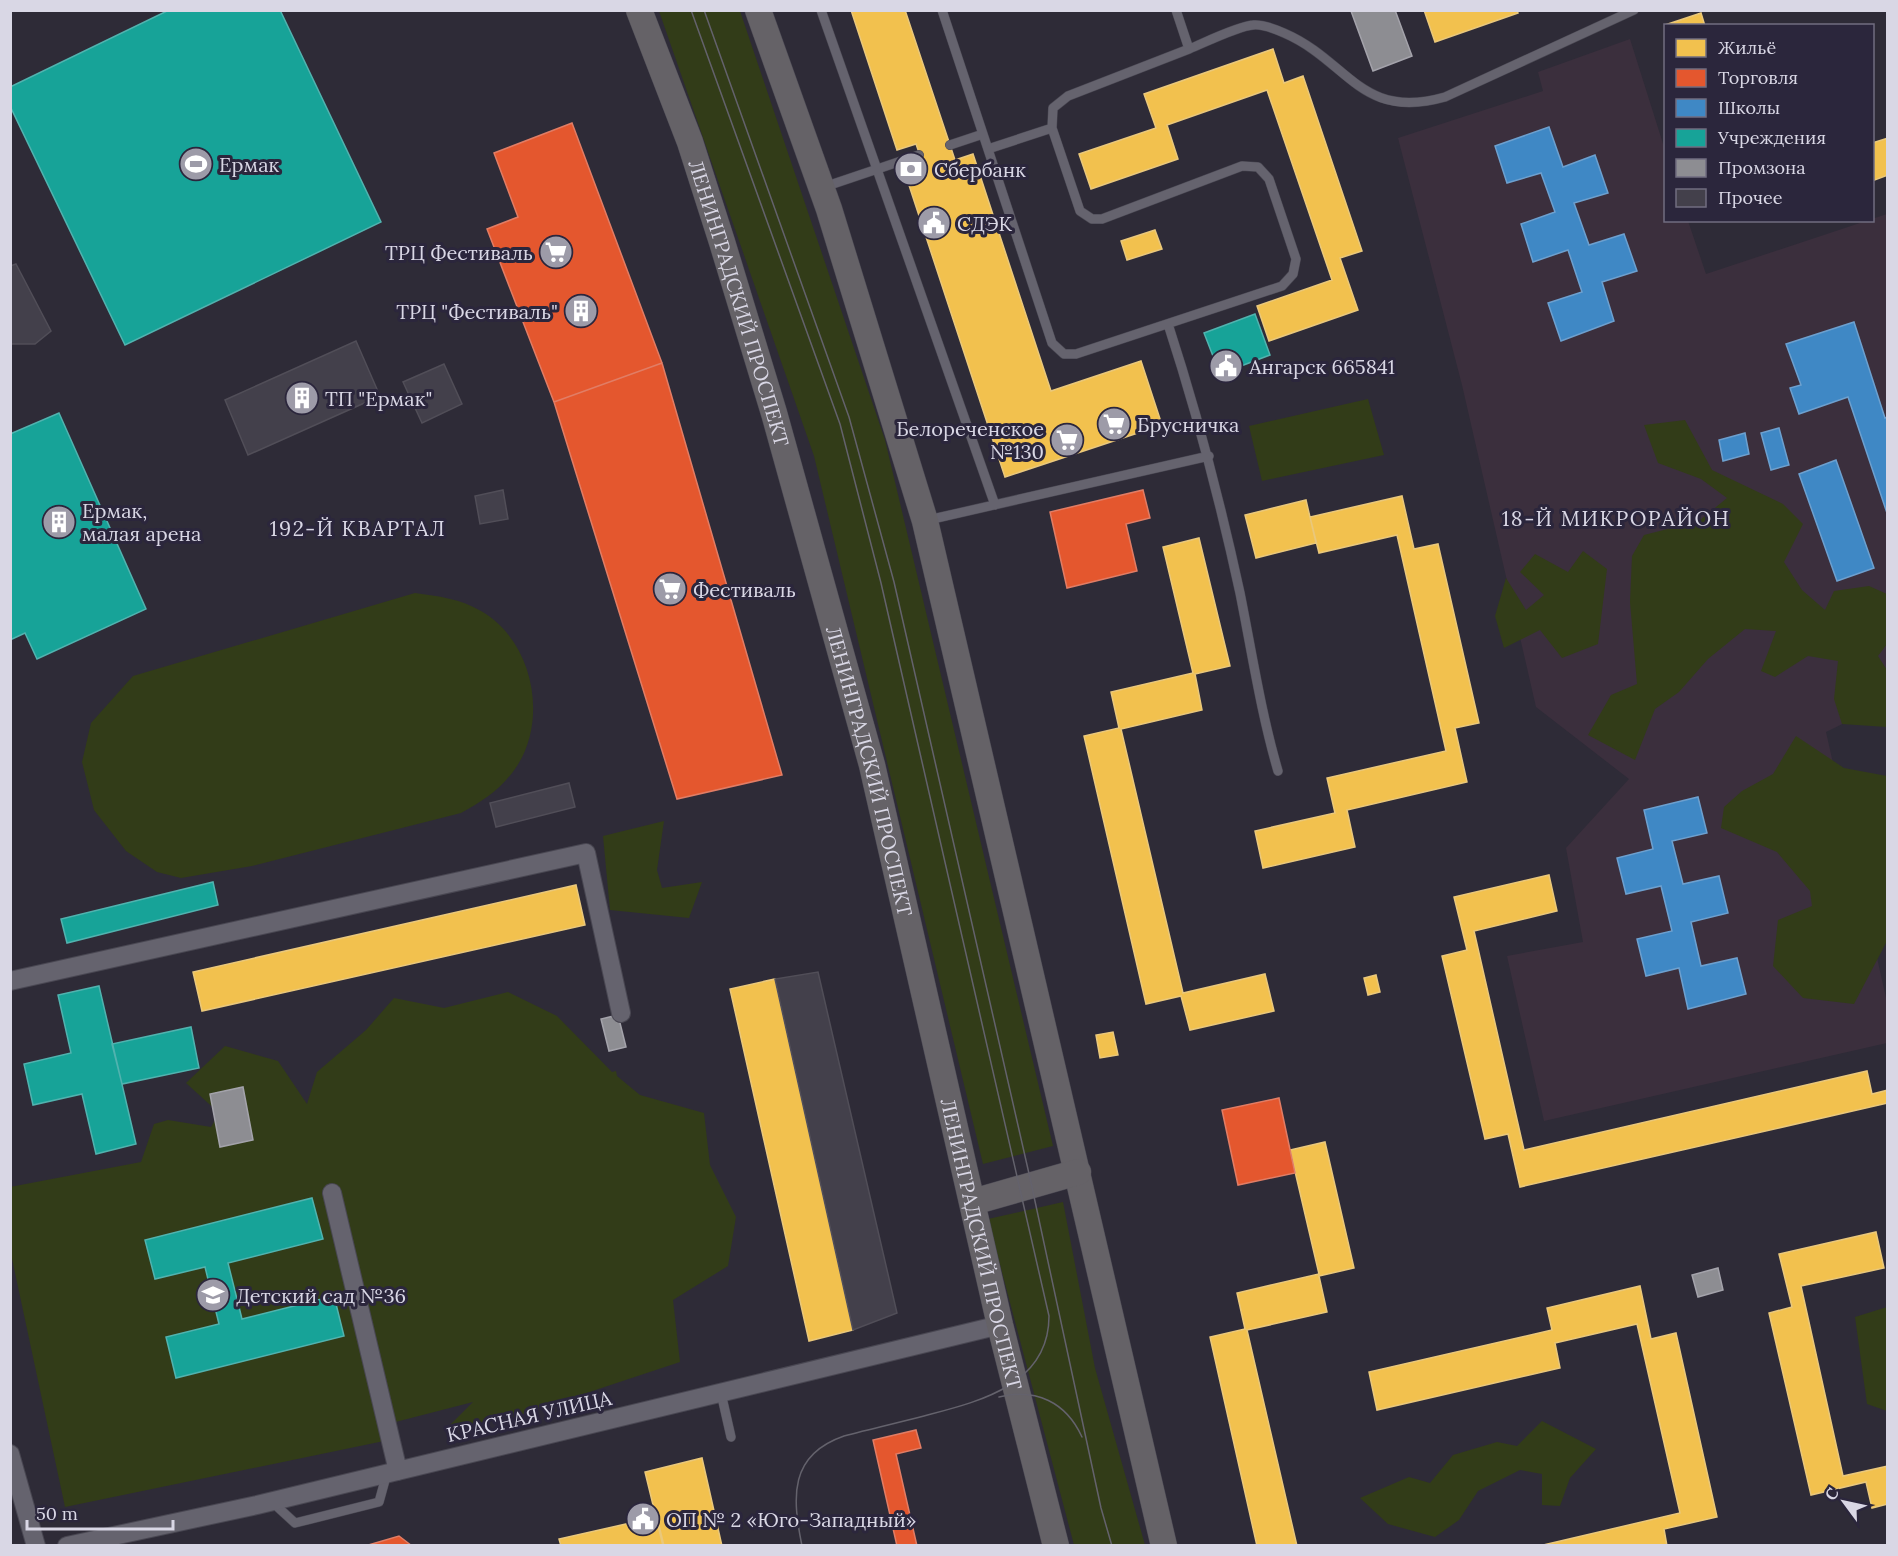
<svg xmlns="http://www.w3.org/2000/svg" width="1898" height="1556" viewBox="0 0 1898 1556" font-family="Lora,serif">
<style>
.education{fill:#3b2f3d}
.green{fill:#323c18}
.homes{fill:#f2c14e;stroke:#eac87b;stroke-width:1.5}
.shops{fill:#e4572e;stroke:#e17d65;stroke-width:1.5}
.schools{fill:#3f88c5;stroke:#6da0cf;stroke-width:1.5}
.public{fill:#17a398;stroke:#51b3af;stroke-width:1.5}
.industry{fill:#8d8d92;stroke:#a4a3ab;stroke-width:1.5}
.building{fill:#43404b;stroke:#514e58;stroke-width:1.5}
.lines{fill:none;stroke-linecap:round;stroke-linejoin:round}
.lane-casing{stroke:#494752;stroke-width:10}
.street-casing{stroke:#494752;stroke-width:20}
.secondary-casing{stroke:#494752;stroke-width:27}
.lane{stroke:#65636e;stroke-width:9}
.street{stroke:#65636e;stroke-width:18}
.secondary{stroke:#656267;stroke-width:26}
.tram{stroke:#64626c;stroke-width:1.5}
.labels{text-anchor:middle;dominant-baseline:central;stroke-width:6;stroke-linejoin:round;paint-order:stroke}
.poi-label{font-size:20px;fill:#d9d7e5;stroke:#2b263c;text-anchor:start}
.street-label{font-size:20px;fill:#d9d7e5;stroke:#2b263c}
.neighbourhood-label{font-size:21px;letter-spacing:1.5px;fill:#d9d7e5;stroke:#2b263c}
</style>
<rect width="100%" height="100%" fill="#2e2b37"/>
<path class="education" d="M1630 39 1665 150 1666 220 1688 221 1706 274 1887 214V702L1826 732 1887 1002V1043L1544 1121 1507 956 1583 942 1566 848 1629 779 1536 707 1462 385 1398 138 1543 91 1538 72Z"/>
<path class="green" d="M659 11H740L885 440 1053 1146 983 1164 814 456Z
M1368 399 1384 455 1262 481 1249 426Z
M1685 420 1712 470 1783 504 1803 524 1784 562 1802 590 1825 610 1834 591 1869 586 1887 594V644L1878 656 1887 670V727L1842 724 1834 699 1838 661 1808 656 1775 677 1761 671 1776 631 1745 629 1708 659 1679 692 1655 709 1635 760 1588 735 1611 695 1637 684 1630 602 1632 556 1644 535 1699 521 1727 498 1701 479 1658 463 1644 425Z
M1583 551 1607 569 1598 644 1562 658 1540 630 1504 648 1495 616 1506 578 1526 610 1544 595 1520 572 1535 554 1568 572Z
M415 593C438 596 461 599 481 611 534 641 549 721 515 769 500 790 483 801 461 813L252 866 181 878 157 872 126 851 94 810 82 762 91 723 133 676Z
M1796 736 1844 768 1887 776V941L1854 1004 1803 998 1773 966 1778 920 1812 906 1810 891 1777 852 1721 828 1724 807 1742 791 1773 774Z
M664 821 657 870 662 888 702 882 689 918 610 910 603 836Z
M508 992 557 1016 612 1072 616 1071 617 1076 640 1095 704 1113 710 1165 736 1217 728 1266 673 1300 680 1362 505 1420 449 1426 473 1402 380 1426 384 1441 65 1507 11 1254 10 1187 141 1162 154 1124 168 1120 211 1127 219 1113 186 1083 225 1046 278 1061 307 1104 317 1072 366 1030 394 998 444 1008Z
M1063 1202 1095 1368 1145 1545H1074L988 1219Z
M1887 1307H1888L1887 1411 1867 1404 1855 1317Z
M1542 1421 1596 1449 1570 1478 1560 1506 1542 1505V1474L1520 1470 1478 1491 1459 1520 1435 1537 1388 1524 1360 1498 1409 1477 1430 1483 1453 1455 1497 1442 1517 1446Z"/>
<path class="homes" d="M851 10H905L955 160 973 154 1051 391 1141 361 1162 425 1005 477 903 167 922 161 916 144 897 150Z
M1424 10H1517L1518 13 1435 42Z
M1701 13 1705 26 1666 27 1665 25Z
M1273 49 1284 83 1303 76 1362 251 1340 258 1358 310 1269 341 1257 306 1332 280 1267 90 1167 125 1178 159 1091 189 1079 154 1156 128 1144 94Z
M1888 138V175L1872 181V143Z
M1155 230 1162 249 1127 260 1121 241Z
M1402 496 1414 549 1438 544 1479 723 1455 728 1467 782 1347 810 1355 847 1263 868 1255 831 1335 813 1327 778 1446 751 1397 535 1319 553 1310 517Z
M1306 500 1316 543 1256 558 1245 515Z
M1199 538 1230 666 1195 674 1202 710 1121 729 1183 993 1265 974 1274 1011 1190 1030 1181 996 1146 1004 1084 736 1119 728 1111 692 1193 673 1163 547Z
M1549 875 1557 911 1474 931 1524 1150 1867 1071 1872 1094 1888 1090V1103L1520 1187 1508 1134 1485 1139 1442 956 1467 950 1454 897Z
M576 885 585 925 202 1011 193 972Z
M1376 975 1380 992 1368 995 1364 978Z
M775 979 853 1330 809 1341 730 989Z
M1113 1032 1118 1055 1100 1058 1096 1035Z
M1325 1142 1354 1268 1319 1276 1327 1312 1247 1330 1297 1546H1257L1210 1337 1245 1329 1237 1293 1319 1274 1290 1150Z
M1876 1232 1884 1268 1801 1286 1843 1476 1888 1466V1504L1872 1508 1866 1482 1811 1495 1769 1313 1792 1307 1779 1254Z
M1640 1286 1651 1339 1676 1333 1717 1517 1664 1529 1667 1546H1539L1680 1513 1637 1324 1555 1343 1560 1368 1377 1410 1369 1372 1552 1330 1547 1308Z
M702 1458 722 1546H663L645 1472Z
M657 1517 664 1546H561L559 1539Z"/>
<path class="shops" d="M572 123 662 363 554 402 487 229 518 217 494 153Z
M662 363 782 775 677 799 554 402Z
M1143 490 1150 518 1126 524 1137 571 1067 588 1050 512Z
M1279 1098 1295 1173 1238 1185 1222 1110Z
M916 1430 921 1448 896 1454 917 1546H897L873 1440Z
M399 1536 412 1546H365Z"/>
<path class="schools" d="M1549 127 1563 167 1595 155 1608 193 1574 203 1589 245 1624 234 1637 271 1602 282 1614 321 1561 341 1548 303 1582 292 1568 250 1533 262 1521 224 1555 212 1541 173 1507 183 1495 146Z
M1854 322 1885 418 1888 417V516L1848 397 1799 414 1790 388 1801 385 1786 344Z
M1779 428 1789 465 1771 470 1761 433Z
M1745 433 1749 454 1723 461 1719 440Z
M1836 460 1874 568 1837 581 1799 474Z
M1698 797 1707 833 1672 841 1683 884 1719 876 1728 913 1691 922 1701 966 1737 958 1746 994 1688 1009 1679 968 1646 976 1637 939 1672 931 1661 886 1626 894 1617 858 1653 849 1644 810Z"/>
<path class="public" d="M169 10H280L381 222 125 345 10 106V87Z
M1255 314 1270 355 1220 374 1204 333Z
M59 413 146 609 37 659 25 633 10 640V434Z
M213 882 218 905 67 943 61 919Z
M99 986 136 1144 96 1154 82 1094 33 1105 24 1064 71 1053 58 995Z
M191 1027 199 1068 122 1084 112 1044Z
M312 1198 323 1239 228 1263 242 1319 334 1296 344 1336 176 1378 166 1337 219 1324 205 1267 155 1279 145 1240Z"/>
<path class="industry" d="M1395 10 1412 56 1373 71 1351 11Z
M618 1015 626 1047 609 1051 601 1019Z
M243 1087 253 1140 220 1147 210 1094Z
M1718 1268 1723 1290 1698 1297 1692 1275Z"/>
<path class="building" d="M16 264 51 331 35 344H10V266Z
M356 341 380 396 248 455 225 400Z
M444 364 462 404 422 423 403 382Z
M503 490 508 519 480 524 475 496Z
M569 783 575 807 496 827 490 803Z
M818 972 897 1313 853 1330 775 979Z"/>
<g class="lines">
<defs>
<path id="lane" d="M821 10 995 505
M942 10 1052 343 1064 354H1076L1282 286 1293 274 1296 259 1269 179 1258 167 1242 166 1102 219H1092L1080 211 1052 128 1053 108 1068 96 1189 49
M1176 10 1189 49C1204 43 1238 26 1253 25 1262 24 1275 29 1284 33 1349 61 1360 121 1445 97L1634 10
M950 145 983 134
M988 149 1052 128
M824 187 919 155
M1168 324C1197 413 1220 501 1240 593 1252 653 1261 713 1278 771
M928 520 1209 456
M721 1393 731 1437
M271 1501 295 1523 379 1502 387 1473"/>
<path id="street" d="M10 981 586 853 621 1013
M332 1193 398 1471
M10 1454 36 1546
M67 1546 257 1505 1000 1325"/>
<g id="secondary">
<path id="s1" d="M639 10 690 142 722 242 774 413 872 765 1000 1325 1056 1546"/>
<path d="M758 10 829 209 925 521 1164 1546"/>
<path d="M973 1202 1078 1172"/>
</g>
</defs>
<use href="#lane" class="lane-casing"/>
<use href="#street" class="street-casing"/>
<use href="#secondary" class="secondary-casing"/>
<use href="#lane" class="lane"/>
<use href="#street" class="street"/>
<use href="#secondary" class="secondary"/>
<path class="tram" d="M691 10 840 424 881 583 1049 1316C1049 1386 977 1402 924 1416 897 1423 870 1429 844 1436 789 1455 792 1497 802 1546
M704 10 849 417 894 582 1030 1178 1101 1508 1112 1546
M999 1397C1036 1388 1066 1402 1082 1437"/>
</g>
<defs>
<symbol id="stadium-disc" viewBox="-11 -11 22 22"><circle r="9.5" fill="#9d9ba8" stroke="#2b263c"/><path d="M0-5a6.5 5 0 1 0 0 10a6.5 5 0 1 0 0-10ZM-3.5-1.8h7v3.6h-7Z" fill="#fff"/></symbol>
<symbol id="bank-disc" viewBox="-11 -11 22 22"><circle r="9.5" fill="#9d9ba8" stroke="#2b263c"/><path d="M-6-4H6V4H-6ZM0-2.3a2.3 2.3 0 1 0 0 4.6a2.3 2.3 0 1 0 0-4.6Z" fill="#fff"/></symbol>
<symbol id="civic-disc" viewBox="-11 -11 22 22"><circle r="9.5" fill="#9d9ba8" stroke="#2b263c"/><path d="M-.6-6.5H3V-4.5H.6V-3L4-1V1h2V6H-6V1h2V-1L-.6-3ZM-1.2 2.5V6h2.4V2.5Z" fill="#fff"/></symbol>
<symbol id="supermarket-disc" viewBox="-11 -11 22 22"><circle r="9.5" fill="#9d9ba8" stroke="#2b263c"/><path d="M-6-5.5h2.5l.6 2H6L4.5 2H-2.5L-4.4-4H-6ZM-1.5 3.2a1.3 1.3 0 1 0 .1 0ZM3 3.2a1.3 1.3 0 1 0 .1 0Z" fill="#fff"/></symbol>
<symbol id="building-disc" viewBox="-11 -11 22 22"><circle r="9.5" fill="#9d9ba8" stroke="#2b263c"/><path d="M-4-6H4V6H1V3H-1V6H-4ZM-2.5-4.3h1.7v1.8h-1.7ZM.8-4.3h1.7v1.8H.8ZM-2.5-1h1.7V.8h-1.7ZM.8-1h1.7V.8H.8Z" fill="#fff"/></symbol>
<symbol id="school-disc" viewBox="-11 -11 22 22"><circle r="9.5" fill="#9d9ba8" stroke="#2b263c"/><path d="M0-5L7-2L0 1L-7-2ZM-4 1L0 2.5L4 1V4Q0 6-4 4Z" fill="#fff"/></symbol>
</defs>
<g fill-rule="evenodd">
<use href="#stadium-disc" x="177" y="145" width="38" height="38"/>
<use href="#bank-disc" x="892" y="150" width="38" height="38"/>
<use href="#civic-disc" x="915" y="204" width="38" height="38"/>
<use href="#supermarket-disc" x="537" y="233" width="38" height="38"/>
<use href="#building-disc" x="562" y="292" width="38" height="38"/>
<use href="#civic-disc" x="1207" y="347" width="38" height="38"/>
<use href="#building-disc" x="283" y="379" width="38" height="38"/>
<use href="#supermarket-disc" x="1095" y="405" width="38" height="38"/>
<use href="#supermarket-disc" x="1048" y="421" width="38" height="38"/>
<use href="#building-disc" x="40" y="503" width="38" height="38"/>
<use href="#supermarket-disc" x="651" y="570" width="38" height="38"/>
<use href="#school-disc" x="194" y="1276" width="38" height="38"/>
<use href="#civic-disc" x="624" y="1500" width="38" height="38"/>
</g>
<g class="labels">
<g class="poi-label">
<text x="219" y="164">Ермак</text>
<text x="934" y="169">Сбербанк</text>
<text x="957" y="223">СДЭК</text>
<text x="533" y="252" text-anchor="end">ТРЦ Фестиваль</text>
<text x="558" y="311" text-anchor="end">ТРЦ "Фестиваль"</text>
<text x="1249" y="366">Ангарск 665841</text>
<text x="325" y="398">ТП "Ермак"</text>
<text x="1137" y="424">Брусничка</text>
<text x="1044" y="428" text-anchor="end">Белореченское<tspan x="1044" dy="23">№130</tspan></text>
<text x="82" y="510">Ермак,<tspan x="82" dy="23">малая арена</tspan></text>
<text x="693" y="589">Фестиваль</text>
<text x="236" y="1295">Детский сад №36</text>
<text x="666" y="1519">ОП № 2 «Юго-Западный»</text>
</g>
<g class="street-label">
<text stroke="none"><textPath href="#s1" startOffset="310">ЛЕНИНГРАДСКИЙ ПРОСПЕКТ</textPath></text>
<text stroke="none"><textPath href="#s1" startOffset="796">ЛЕНИНГРАДСКИЙ ПРОСПЕКТ</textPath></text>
<text stroke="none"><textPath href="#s1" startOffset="1282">ЛЕНИНГРАДСКИЙ ПРОСПЕКТ</textPath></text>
<text transform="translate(529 1416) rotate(-13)">КРАСНАЯ УЛИЦА</text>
</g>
<g class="neighbourhood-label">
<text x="1616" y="518">18-Й МИКРОРАЙОН</text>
<text x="358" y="528">192-Й КВАРТАЛ</text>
</g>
</g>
<rect width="1898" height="1556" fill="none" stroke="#d9d7e5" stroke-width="24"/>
<rect x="1664" y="24" width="210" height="198" fill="#2b263c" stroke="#716d80" stroke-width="1.5"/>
<rect x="1676" y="39" width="30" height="18" fill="#f2c14e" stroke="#716d80" stroke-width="1.5"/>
<text x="1718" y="54" font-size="18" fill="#d9d7e5">Жильё</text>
<rect x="1676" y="69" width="30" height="18" fill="#e4572e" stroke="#716d80" stroke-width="1.5"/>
<text x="1718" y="84" font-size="18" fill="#d9d7e5">Торговля</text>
<rect x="1676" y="99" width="30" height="18" fill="#3f88c5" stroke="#716d80" stroke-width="1.5"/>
<text x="1718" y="114" font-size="18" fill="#d9d7e5">Школы</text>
<rect x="1676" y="129" width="30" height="18" fill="#17a398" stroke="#716d80" stroke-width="1.5"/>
<text x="1718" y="144" font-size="18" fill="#d9d7e5">Учреждения</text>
<rect x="1676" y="159" width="30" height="18" fill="#8d8d92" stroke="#716d80" stroke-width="1.5"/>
<text x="1718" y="174" font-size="18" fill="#d9d7e5">Промзона</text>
<rect x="1676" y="189" width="30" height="18" fill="#43404b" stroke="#716d80" stroke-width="1.5"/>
<text x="1718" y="204" font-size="18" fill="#d9d7e5">Прочее</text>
<g transform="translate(1844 1502) rotate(303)" stroke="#2b263c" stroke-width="4.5" paint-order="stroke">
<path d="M0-4.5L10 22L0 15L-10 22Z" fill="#d9d7e5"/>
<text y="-9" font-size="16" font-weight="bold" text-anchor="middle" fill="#d9d7e5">С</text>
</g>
<path d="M27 1520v9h146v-9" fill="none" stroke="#d9d7e5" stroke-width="3"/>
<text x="36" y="1520" font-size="18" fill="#d9d7e5" stroke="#2b263c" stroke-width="4.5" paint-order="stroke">50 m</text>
</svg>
